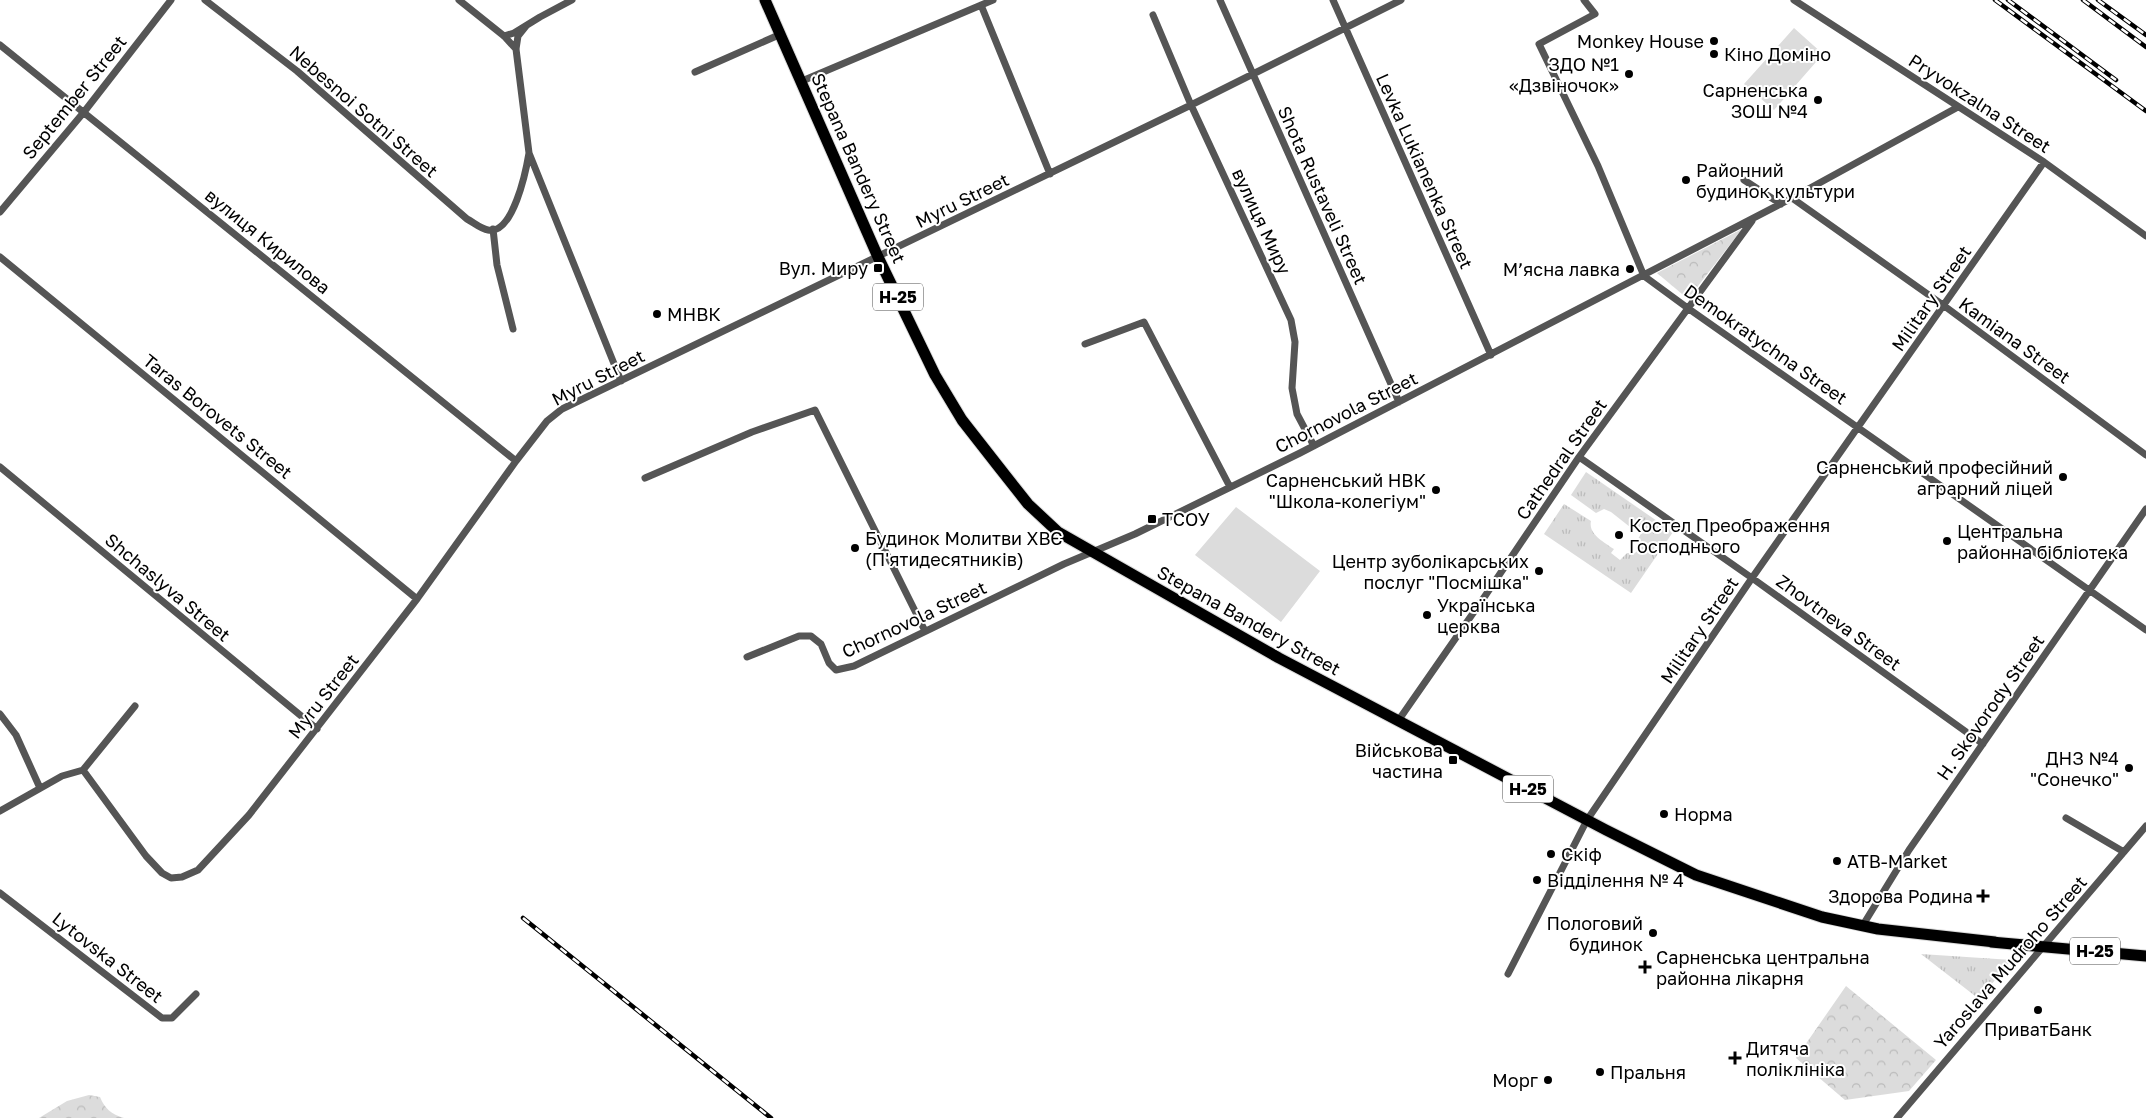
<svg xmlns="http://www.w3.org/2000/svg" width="2146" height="1118" viewBox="0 0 2146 1118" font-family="'Golos Text',sans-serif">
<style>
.grass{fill:url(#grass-tufts)}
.forest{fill:url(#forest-crowns)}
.garden{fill:#dcdcdc}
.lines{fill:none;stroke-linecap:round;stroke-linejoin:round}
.primary-casing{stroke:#dbdbdb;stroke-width:13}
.minor{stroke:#555;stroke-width:7}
.primary{stroke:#000;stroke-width:11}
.rail-casing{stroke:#000;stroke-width:4.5}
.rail{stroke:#fff;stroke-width:2.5;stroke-dasharray:8;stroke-linecap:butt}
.poi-dot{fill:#000;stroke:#fff;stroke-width:2}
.labels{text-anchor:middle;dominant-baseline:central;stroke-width:4;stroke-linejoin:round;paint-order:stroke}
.shield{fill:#fff;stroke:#4c4c4c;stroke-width:1}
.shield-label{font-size:16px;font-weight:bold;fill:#000}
.poi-label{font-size:18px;fill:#000;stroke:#fff;text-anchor:start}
.street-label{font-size:18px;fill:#000;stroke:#fff}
</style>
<defs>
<pattern id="grass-tufts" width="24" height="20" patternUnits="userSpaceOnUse" patternTransform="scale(1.25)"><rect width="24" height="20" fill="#dcdcdc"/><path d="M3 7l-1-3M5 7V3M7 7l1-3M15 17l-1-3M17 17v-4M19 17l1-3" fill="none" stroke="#bbb"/></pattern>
<pattern id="forest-crowns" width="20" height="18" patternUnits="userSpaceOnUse" patternTransform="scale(1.25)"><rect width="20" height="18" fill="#dcdcdc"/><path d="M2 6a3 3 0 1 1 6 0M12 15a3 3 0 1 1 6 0" fill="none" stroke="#bbb"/></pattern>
</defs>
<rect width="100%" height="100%" fill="#fff"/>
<path class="grass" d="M1586 472 1673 532 1631 593 1544 534 1564 504 1591 521C1588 534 1604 542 1614 549L1611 553 1620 560 1627 553H1635L1638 550V539L1643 530 1634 523 1630 527 1611 512 1604 509 1596 513 1571 495Z
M1921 954 2012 960 1979 999Z"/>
<path class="forest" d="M1742 229 1688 299 1657 273Z
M1846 986 1936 1060 1909 1091 1845 1100 1796 1058Z
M89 1095 100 1097C105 1109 111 1114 124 1118H39L67 1101Z"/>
<path class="garden" d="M1794 28 1823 54 1774 110 1744 84Z
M1236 507 1320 571 1281 622 1195 555Z"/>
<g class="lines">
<defs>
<path id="primary" d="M765 0 878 257 935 375 962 420 998 466 1028 504 1058 532 1279 658 1606 830 1696 875 1822 917 1878 929 1995 942
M1991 942 2146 956"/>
</defs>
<use href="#primary" class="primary-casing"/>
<path class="minor" d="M205 0 297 71 467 219C473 222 481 229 488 230 513 235 526 171 529 153
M459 0 504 36 516 49
M1220 0 1399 402
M1333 0 1491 355
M1584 0 1595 14 1539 44 1598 166 1644 276 1689 309 2146 630
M1794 0 2044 162 2146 236
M981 5 1050 174
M1153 15 1191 105 1291 320 1295 342 1292 388 1297 414 1314 446
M526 26 518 36 516 49 529 153 621 381
M504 36 514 33 540 17 572 0
M0 45 516 461
M695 72 781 34
M802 81 993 0
M1744 180 1781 204
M1792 198 1943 305 2146 455
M0 212 84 112 171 0
M493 229 497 265 513 329
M0 257 417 599
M1085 344 1144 322 1230 487
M1579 457 1752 578 1983 744
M0 467 317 729
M645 478 752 432 815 410 925 631
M747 657 799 636H811L821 644 829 663 836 670 854 666 1064 564 1135 534 1300 453 1792 198 1958 107
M135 706 83 770 146 856 162 873 171 878 182 877 198 870 249 815 417 599 516 461 547 421 562 409 1191 105 1401 0
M0 714 16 735 40 788
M1398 721 1485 596 1579 457 1752 221
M0 811 62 776 83 770
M2066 818 2124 852
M0 893 162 1018H172L196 994
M1863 925 1909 850 2146 509
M1508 974 1587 820 1752 578 2044 162
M1897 1118 2146 826"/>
<use href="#primary" class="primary"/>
<defs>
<path id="rail" d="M1995 0 2146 111
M2008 0 2116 80
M2083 0 2146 47
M2098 0 2146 35
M523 918 771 1118"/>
</defs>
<use href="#rail" class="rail-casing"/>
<use href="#rail" class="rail"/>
</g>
<g class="poi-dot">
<circle cx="1714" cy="41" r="5"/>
<circle cx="1714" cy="54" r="5"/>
<circle cx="1629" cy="74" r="5"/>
<circle cx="1818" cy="100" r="5"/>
<circle cx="1686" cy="180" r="5"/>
<rect x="873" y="263" width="10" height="10" rx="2.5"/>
<circle cx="1630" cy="269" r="5"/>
<circle cx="657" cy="314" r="5"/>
<circle cx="2063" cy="477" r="5"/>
<circle cx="1436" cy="490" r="5"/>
<rect x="1147" y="514" width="10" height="10" rx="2.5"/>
<circle cx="1619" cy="535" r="5"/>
<circle cx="1947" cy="541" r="5"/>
<circle cx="855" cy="548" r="5"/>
<circle cx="1539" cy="571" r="5"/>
<circle cx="1427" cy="615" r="5"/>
<rect x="1448" y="755" width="10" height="10" rx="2.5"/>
<circle cx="2129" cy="768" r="5"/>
<circle cx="1664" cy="814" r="5"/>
<circle cx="1551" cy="854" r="5"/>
<circle cx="1837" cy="861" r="5"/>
<circle cx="1537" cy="880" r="5"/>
<path d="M1980.5 888.5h5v5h5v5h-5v5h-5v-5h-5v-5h5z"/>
<circle cx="1653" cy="933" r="5"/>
<path d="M1642.5 959.5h5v5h5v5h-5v5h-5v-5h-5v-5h5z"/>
<circle cx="2038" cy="1010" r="5"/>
<path d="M1732.5 1050.5h5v5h5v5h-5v5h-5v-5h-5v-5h5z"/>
<circle cx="1600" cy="1072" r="5"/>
<circle cx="1548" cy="1080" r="5"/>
</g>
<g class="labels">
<g class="shield">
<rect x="873" y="283.5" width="50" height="27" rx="4"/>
<rect x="1503" y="775.5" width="50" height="27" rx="4"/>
<rect x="2070" y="937.5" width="50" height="27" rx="4"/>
</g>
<g class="shield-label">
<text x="898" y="297">Н-25</text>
<text x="1528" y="789">Н-25</text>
<text x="2095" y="951">Н-25</text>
</g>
<g class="poi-label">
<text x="1704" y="41" text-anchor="end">Monkey House</text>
<text x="1724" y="54">Кіно Доміно</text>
<text x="1619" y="64" text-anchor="end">ЗДО №1<tspan x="1619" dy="21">«Дзвіночок»</tspan></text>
<text x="1808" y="90" text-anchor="end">Сарненська<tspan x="1808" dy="21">ЗОШ №4</tspan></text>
<text x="1696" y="170">Районний<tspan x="1696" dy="21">будинок культури</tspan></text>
<text x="868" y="268" text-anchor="end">Вул. Миру</text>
<text x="1620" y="269" text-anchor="end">Мʼясна лавка</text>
<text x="667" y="314">МНВК</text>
<text x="2053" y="467" text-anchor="end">Сарненський професійний<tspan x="2053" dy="21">аграрний ліцей</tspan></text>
<text x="1426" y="480" text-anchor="end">Сарненський НВК<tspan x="1426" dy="21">"Школа-колегіум"</tspan></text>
<text x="1162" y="519">ТСОУ</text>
<text x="1629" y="525">Костел Преображення<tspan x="1629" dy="21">Господнього</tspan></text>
<text x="1957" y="531">Центральна<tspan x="1957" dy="21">районна бібліотека</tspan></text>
<text x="865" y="538">Будинок Молитви ХВЄ<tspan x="865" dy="21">(П'ятидесятників)</tspan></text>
<text x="1529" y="561" text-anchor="end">Центр зуболікарських<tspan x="1529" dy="21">послуг "Посмішка"</tspan></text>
<text x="1437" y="605">Українська<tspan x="1437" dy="21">церква</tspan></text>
<text x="1443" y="750" text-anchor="end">Військова<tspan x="1443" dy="21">частина</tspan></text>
<text x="2119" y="758" text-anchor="end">ДНЗ №4<tspan x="2119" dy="21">"Сонечко"</tspan></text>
<text x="1674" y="814">Норма</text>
<text x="1561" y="854">Скіф</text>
<text x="1847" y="861">ATB-Market</text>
<text x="1547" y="880">Відділення № 4</text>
<text x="1973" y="896" text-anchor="end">Здорова Родина</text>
<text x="1643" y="923" text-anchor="end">Пологовий<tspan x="1643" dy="21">будинок</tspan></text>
<text x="1656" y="957">Сарненська центральна<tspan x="1656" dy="21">районна лікарня</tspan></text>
<text x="2038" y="1029" text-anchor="middle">ПриватБанк</text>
<text x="1746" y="1048">Дитяча<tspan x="1746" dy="21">поліклініка</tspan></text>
<text x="1610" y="1072">Пральня</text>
<text x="1538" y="1080" text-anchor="end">Морг</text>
</g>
<g class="street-label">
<text transform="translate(74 97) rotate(-51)">September Street</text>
<text transform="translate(1980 103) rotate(33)">Pryvokzalna Street</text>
<text transform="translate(364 111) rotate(41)">Nebesnoi Sotni Street</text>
<text transform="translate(859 168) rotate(66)">Stepana Bandery Street</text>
<text transform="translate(1425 171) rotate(66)">Levka Lukianenka Street</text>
<text transform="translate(1323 195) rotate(66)">Shota Rustaveli Street</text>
<text transform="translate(962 200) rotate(-26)">Myru Street</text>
<text transform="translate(1262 221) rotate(65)">вулиця Миру</text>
<text transform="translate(268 241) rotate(39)">вулиця Кирилова</text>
<text transform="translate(1931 298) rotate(-55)">Military Street</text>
<text transform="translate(2015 340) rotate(36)">Kamiana Street</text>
<text transform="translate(1766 344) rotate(35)">Demokratychna Street</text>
<text transform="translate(598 377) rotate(-27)">Myru Street</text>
<text transform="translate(1346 412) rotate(-27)">Chornovola Street</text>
<text transform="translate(218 416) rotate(39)">Taras Borovets Street</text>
<text transform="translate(1561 459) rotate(-55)">Cathedral Street</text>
<text transform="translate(168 587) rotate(40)">Shchaslyva Street</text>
<text transform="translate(914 619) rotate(-25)">Chornovola Street</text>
<text transform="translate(1249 620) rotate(29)">Stepana Bandery Street</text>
<text transform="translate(1839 622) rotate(36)">Zhovtneva Street</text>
<text transform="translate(1699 630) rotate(-56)">Military Street</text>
<text transform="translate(323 696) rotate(-52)">Myru Street</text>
<text transform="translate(1990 707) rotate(-55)">H. Skovorody Street</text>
<text transform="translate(108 957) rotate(38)">Lytovska Street</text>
<text transform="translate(2010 962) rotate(-49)">Yaroslava Mudroho Street</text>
</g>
</g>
</svg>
